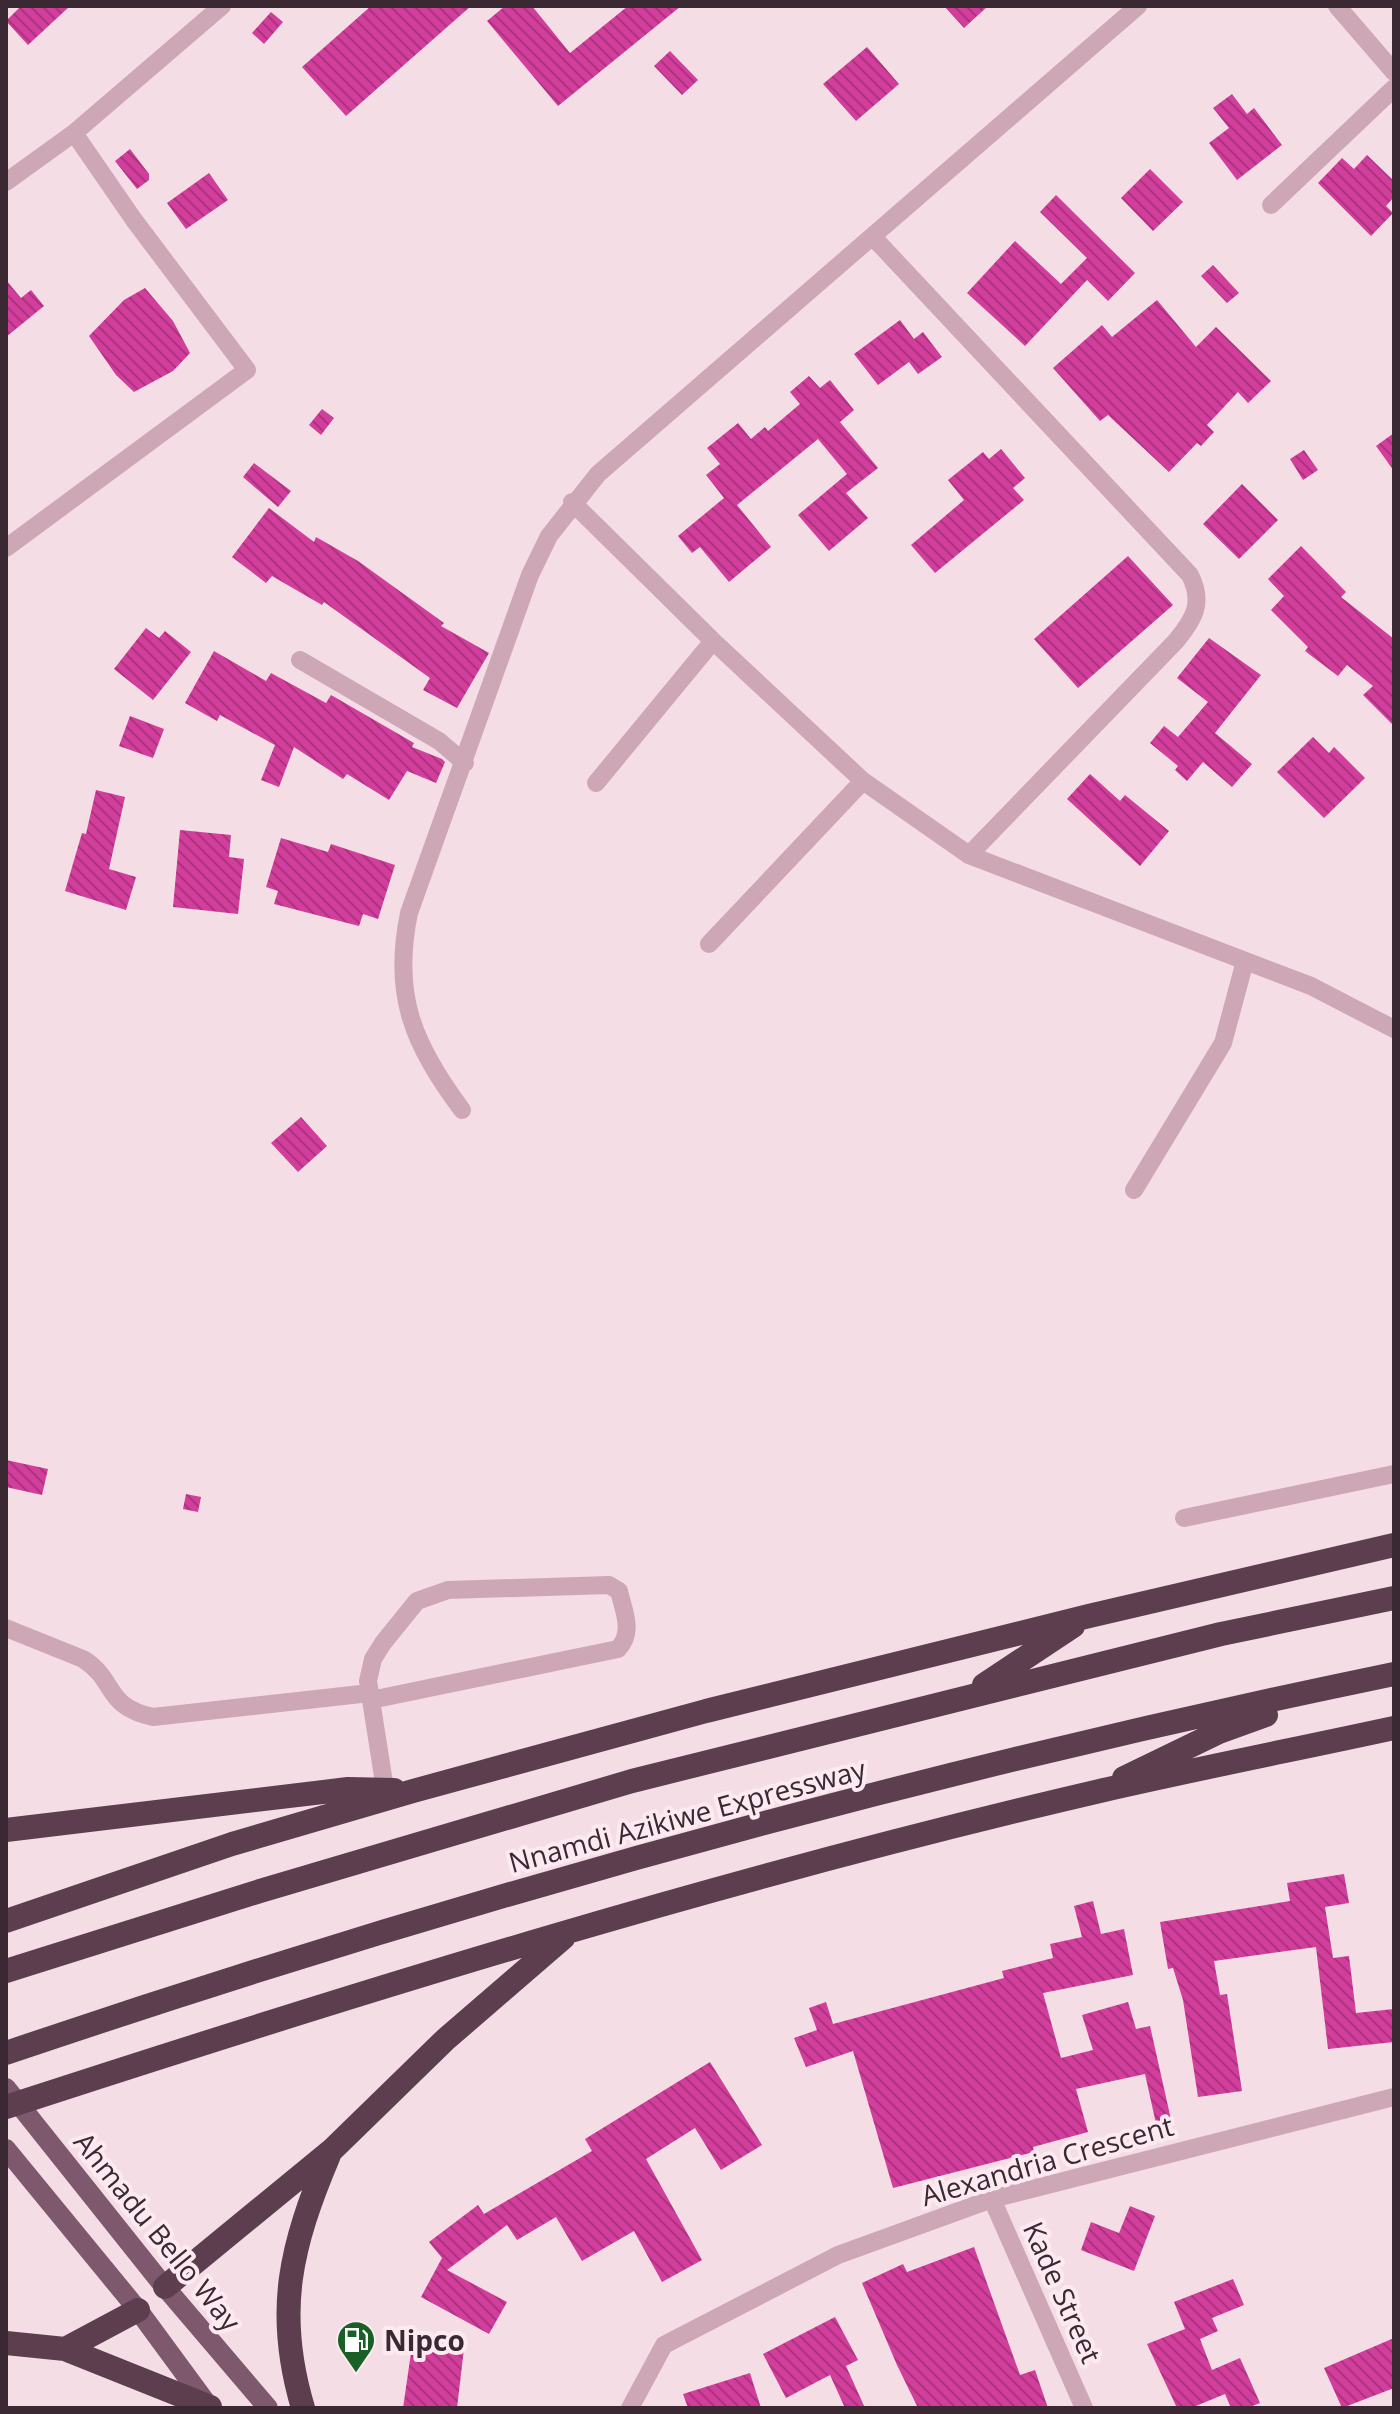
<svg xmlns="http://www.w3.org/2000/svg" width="1400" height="2414" viewBox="0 0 1400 2414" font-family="'Open Sans',sans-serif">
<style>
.building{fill:url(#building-back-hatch)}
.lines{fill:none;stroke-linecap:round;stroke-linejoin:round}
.minor{stroke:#cea7b7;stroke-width:18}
.major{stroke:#7e586c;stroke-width:20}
.highway{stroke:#5c3e4f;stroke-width:24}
.labels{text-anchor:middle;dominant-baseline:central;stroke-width:8;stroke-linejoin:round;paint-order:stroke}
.street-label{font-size:28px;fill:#3a2832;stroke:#fceaf0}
.poi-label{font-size:28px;font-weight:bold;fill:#3a2832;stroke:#fceaf0;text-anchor:start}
</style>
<defs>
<pattern id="building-back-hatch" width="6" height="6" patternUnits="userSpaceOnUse" patternTransform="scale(2)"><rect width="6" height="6" fill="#d13e9b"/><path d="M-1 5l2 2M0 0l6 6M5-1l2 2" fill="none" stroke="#ab347f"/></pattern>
</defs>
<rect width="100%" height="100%" fill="#f5dde5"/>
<path class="building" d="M21 6H70L28 45 6 21Z
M371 6H471L346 116 302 67Z
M505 6H532L570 53 628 6H681L558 106 487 21Z
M944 6H988L964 28Z
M271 12 283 22 264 44 252 33Z
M867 47 899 84 856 121 823 84Z
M670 51 698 80 682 95 654 66Z
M1232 94 1247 114 1254 108 1282 145 1237 180 1209 143 1229 128 1213 108Z
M130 149 149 174V180L137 189 115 161Z
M1367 155 1394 181V197L1386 206 1393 213 1371 236 1318 183 1342 158 1354 169Z
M1150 169 1183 202 1153 231 1121 198Z
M209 173 228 200 186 229 167 203Z
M1056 195 1135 273 1108 301 1087 280 1025 346 967 293 1015 241 1061 284 1087 258 1040 212Z
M1213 265 1239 293 1227 303 1201 276Z
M6 280 21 298 31 290 44 306 6 337Z
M145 288 173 321 190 353 173 371 134 392 116 375 89 336 124 300Z
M1157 300 1196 347 1216 327 1271 381 1248 403 1238 392 1207 425 1214 432 1201 446 1197 443 1169 472 1108 415 1100 421 1053 368 1102 325 1112 337Z
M900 320 914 339 923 332 942 357 918 374 909 362 878 385 854 354Z
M809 376 820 388 830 380 854 410 840 422 878 468 846 493 868 518 829 551 798 515 847 474 818 439 737 505 771 547 729 582 700 547 692 553 678 536 724 498 706 475 720 464 707 448 738 423 751 439 765 427 768 431 800 404 790 392Z
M322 409 334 418 321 435 309 425Z
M1394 433V471L1376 446Z
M1001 449 1025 478 1013 488 1024 500 935 573 911 545 964 500 948 480 983 452 989 459Z
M1304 450 1318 470 1303 480 1290 459Z
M254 463 291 491 278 507 243 477Z
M1242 484 1278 520 1239 559 1203 524Z
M269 508 314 542 316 537 358 561 444 623 441 626 489 653 457 708 423 690 430 678 324 602 322 605 272 576 266 583 232 557Z
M1301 546 1346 592 1341 597 1394 639V726L1363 695 1373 686 1347 665 1338 676 1305 651 1308 647 1271 610 1284 596 1268 579Z
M1128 556 1173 605 1078 688 1034 639Z
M146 628 159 638 165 631 191 652 153 700 114 669Z
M1209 638 1261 675 1215 733 1252 764 1232 787 1203 762 1187 781 1175 770 1178 766 1150 743 1164 726 1178 737 1208 702 1177 678Z
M214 651 266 681 271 673 326 703 331 695 414 743 412 747 442 759 445 762 436 783 407 771 389 800 347 774 343 779 294 747 279 787 261 780 275 745 220 715 217 721 185 703Z
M130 716 164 729 153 758 119 746Z
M1313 737 1329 753 1334 747 1365 778 1324 818 1277 772Z
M1090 774 1120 801 1125 795 1169 831 1140 866 1067 799Z
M96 790 125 797 109 869 136 877 126 910 65 891 82 833 86 834Z
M180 830 231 835 229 857 244 859 238 914 173 907Z
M281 838 328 852 331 844 395 865 378 919 363 914 359 926 274 904 278 891 266 887Z
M301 1117 327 1146 298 1172 271 1143Z
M6 1460 48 1469 42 1495 6 1487Z
M186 1494 201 1497 198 1512 183 1509Z
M1344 1874 1349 1903 1325 1907 1333 1958 1349 1956 1356 2013 1394 2009V2042L1328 2049 1316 1947 1214 1961 1220 1995 1227 1994 1242 2091 1198 2097 1183 2000 1173 1968 1168 1969 1160 1922 1290 1901 1287 1883Z
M1093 1901 1101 1934 1124 1929 1133 1975 1043 1993 1061 2058 1093 2050 1082 2015 1128 2002 1136 2029 1150 2026 1172 2124 1157 2128 1145 2074 1076 2089 1088 2132 1033 2147 1034 2152 893 2188 853 2051 806 2067 794 2038 817 2030 809 2008 826 2002 833 2024 1004 1978 1002 1971 1053 1958 1050 1944 1082 1937 1074 1906Z
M710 2062 762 2145 721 2170 695 2128 646 2159 702 2260 662 2282 634 2231 582 2261 556 2217 517 2240 507 2225 447 2270 507 2302 489 2334 421 2297 442 2258 429 2242 478 2205 484 2214 592 2151 585 2139Z
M1130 2206 1155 2216 1134 2271 1081 2250 1091 2222 1119 2233Z
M974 2247 1020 2375 1035 2370 1048 2408H918L897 2365 862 2283 903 2264 907 2272Z
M1233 2279 1244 2305 1212 2318 1218 2331 1200 2339 1212 2370 1240 2358 1260 2403 1247 2408H1231L1225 2394 1191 2408H1177L1147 2344 1185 2329 1174 2302Z
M835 2317 858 2360 846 2366 865 2408H845L830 2375 786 2398 763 2354Z
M414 2332 465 2340 457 2408H403Z
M1394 2338V2388L1342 2408 1324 2368Z
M750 2373 761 2408H688L683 2394Z"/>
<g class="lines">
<path class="minor" d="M1337 6 1394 72
M74 133 222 6
M6 182 74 133 134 220 247 370 6 548
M1271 205 1394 88
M873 237 1190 575C1204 603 1194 619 1176 641L969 855
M572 502 713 641 863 781 969 855 1311 986 1394 1029
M300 660 439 741 465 763
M596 783 713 641
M709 944 863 781
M462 1110C413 1044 392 995 409 913L530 575 549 536 598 474 1138 6
M1134 1190 1223 1043 1245 961
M1184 1518 1394 1474
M6 1628 83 1659C117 1680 103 1706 153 1717L370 1693
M371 1700 618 1649C634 1632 624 1612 619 1591L609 1585 448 1590 417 1601 383 1643 373 1659 368 1681 385 1789
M992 2199 1084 2408
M630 2408 664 2345 838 2255 992 2199 1394 2097"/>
<path class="major" d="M6 2088 159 2280 268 2408
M6 2149 138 2310 210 2408"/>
<path class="highway" d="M984 1685 1073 1626
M1124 1778 1219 1732 1266 1715
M6 1830 348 1789 394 1790
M6 1921 232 1844 413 1791 706 1711 1089 1616 1394 1545
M6 1971 260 1891 632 1781 1221 1634 1394 1598
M6 2053C460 1899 924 1771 1394 1674
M6 2107C368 1989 733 1876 1104 1790 1200 1768 1297 1749 1394 1728
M165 2287 332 2150 446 2039 563 1938
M6 2343 65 2349 210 2407
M65 2349 138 2310
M303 2408C274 2311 291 2245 329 2155"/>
</g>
<defs>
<symbol id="fuel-pin" viewBox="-11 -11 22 30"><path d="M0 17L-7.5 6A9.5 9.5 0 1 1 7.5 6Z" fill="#196027" stroke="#fceaf0"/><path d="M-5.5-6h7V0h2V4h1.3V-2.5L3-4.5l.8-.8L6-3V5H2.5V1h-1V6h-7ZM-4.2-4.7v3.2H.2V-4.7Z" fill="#fff"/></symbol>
</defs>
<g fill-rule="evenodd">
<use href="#fuel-pin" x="334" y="2318" width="44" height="60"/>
</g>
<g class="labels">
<g class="street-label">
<text transform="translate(687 1815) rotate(-15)">Nnamdi Azikiwe Expressway</text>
<text transform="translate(1047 2160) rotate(-16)">Alexandria Crescent</text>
<text transform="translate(158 2231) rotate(51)">Ahmadu Bello Way</text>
<text transform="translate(1063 2292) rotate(66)">Kade Street</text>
</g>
<g class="poi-label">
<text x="384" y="2340">Nipco</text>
</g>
</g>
<rect width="1400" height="2414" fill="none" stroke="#3a2832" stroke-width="16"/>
</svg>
